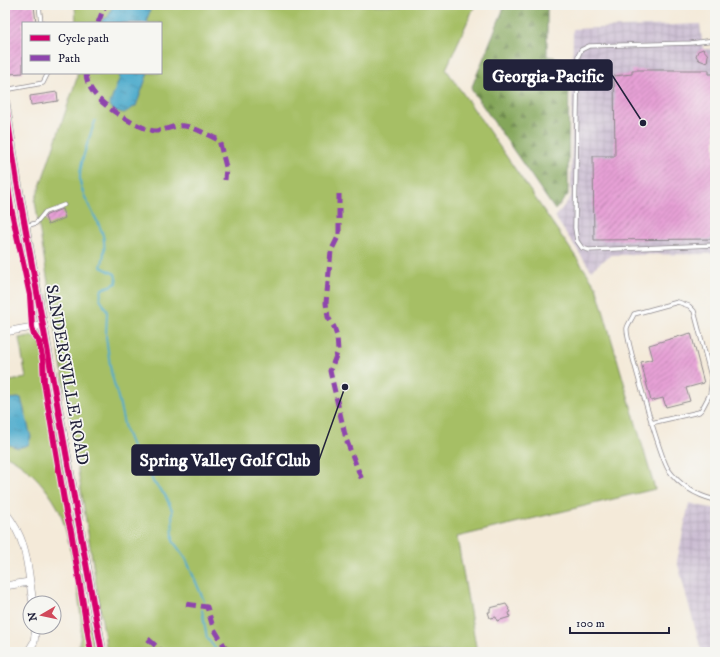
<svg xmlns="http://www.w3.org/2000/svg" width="720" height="657" viewBox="0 0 720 657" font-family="'IM FELL DW Pica',serif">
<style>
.industrial{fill:url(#industrial-grid)}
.grass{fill:#a6bf65;stroke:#647050}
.forest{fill:url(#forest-firs);stroke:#53644a}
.water{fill:url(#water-ripples);stroke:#386684}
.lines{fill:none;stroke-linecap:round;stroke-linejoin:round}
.stream{stroke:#4eabcc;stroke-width:2}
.building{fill:url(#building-hatch)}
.service-casing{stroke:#8b868a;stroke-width:5}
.minor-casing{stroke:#8b868a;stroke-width:8}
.tertiary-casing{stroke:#8b868a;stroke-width:10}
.service{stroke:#fff;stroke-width:3.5}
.minor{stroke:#fff;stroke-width:7}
.tertiary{stroke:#fff;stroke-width:9}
.quiet{stroke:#8e44ad;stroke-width:5;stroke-dasharray:10 5;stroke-linecap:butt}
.cycleway-casing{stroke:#f6f6f2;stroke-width:8}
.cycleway{stroke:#d6006c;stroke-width:6}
.labels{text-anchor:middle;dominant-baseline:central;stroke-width:3.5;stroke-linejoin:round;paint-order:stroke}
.street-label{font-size:17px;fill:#22223b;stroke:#f6f6f2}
.leader{fill:none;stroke:#22223b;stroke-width:1.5}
.callout-dot{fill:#22223b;stroke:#f6f6f2;stroke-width:1.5}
.callout{fill:#22223b;stroke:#22223b;stroke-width:1.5}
.callout-label{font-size:18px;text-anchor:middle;font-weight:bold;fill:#fff}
</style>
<defs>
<pattern id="industrial-grid" width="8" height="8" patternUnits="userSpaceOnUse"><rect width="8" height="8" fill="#ccbed3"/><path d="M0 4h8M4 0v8" fill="none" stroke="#afa3b6"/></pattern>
<pattern id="forest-firs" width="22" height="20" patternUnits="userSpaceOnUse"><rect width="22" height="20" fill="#84a65a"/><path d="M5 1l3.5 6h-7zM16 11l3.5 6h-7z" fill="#6c874c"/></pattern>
<pattern id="water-ripples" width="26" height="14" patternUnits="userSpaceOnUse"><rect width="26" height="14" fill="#4eabcc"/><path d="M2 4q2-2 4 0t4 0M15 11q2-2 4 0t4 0" fill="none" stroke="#408ba7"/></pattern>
<pattern id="building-hatch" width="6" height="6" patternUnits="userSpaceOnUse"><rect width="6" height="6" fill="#e6a0d5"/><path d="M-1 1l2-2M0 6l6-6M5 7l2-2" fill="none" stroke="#ba82ae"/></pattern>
</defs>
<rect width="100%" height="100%" fill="#f6f6f2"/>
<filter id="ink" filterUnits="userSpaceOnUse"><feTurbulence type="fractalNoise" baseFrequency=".025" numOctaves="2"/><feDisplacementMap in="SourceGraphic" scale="8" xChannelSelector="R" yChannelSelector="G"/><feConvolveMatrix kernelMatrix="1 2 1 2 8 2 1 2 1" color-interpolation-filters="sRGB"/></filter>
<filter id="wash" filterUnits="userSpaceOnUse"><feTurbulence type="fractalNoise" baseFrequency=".012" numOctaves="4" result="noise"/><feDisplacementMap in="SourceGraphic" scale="16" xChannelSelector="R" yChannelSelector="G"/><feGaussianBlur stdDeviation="0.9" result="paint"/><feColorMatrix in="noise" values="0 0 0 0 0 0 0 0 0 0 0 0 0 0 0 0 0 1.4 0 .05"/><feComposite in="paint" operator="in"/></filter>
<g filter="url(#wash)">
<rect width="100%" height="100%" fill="#f4ead9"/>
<path class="industrial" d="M700 24 703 49H715V254L611 255 591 270 555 217 571 197 573 29Z
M689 503 715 509V652L701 650 677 561Z"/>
<path class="grass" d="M75 5H475L446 69 596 286 655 489 457 537 477 652H107L35 201 77 78V73H161V23H76Z
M30 336 38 339 42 346 95 652H77C80 642 82 630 81 619 79 593 69 530 58 508 46 486 28 466 5 455V443L19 448 21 398 5 399V382L26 378 19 338Z"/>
<path class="forest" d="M505 5H547V56L569 60 568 195 555 210 471 89Z"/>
<path class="water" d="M113 5H147L150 11 147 19 148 23H101L103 19 108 17Z
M119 73H148L136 106 124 113 116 111 109 106 120 77Z
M21 398 31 437 28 445 18 448 5 443V399Z"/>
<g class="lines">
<path class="stream" d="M95 121C90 137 76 170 81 186 90 219 113 228 101 267L115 274 117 283 102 289 100 298 107 312 106 337 111 372 119 401 125 429 133 449 145 457 153 482 165 495 172 510 173 541 186 559 204 601
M202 610 207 638 218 652"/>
</g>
<g id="blocks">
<path class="building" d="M5 5H34L36 23H23V73L9 74 5 34Z
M703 49 708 55 707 63 699 60 696 56 698 51Z
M632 70H709V74H715V239L594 240 593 156H615L614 76 632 74Z
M57 92 58 101 31 105 30 96Z
M62 209 65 218 48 225 45 217 47 215Z
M691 333 704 383 686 388 690 401 666 407 663 398 651 401 641 362 653 359 649 345Z
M506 604 511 612 509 613 510 617 497 621 496 617 490 618 488 612H490V608Z"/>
</g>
</g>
<g filter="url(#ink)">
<use href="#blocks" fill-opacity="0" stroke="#8b868a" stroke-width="1"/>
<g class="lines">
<defs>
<path id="service" d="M39 5 41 23
M715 40 691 43 589 46 581 50 578 56 575 228 577 241 582 248 589 250 715 245
M5 90 43 83 48 73
M26 226 36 223 45 212 64 205
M651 423 699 412 702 409 710 394 712 380 694 311 689 306 678 302 634 314C632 319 628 324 627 328 625 338 661 458 668 469 680 486 695 495 715 500"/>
<path id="minor" d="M5 332 44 325
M5 512C29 542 27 567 33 603
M5 586 29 582
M28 652 34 642 36 627"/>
<path id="tertiary" d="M5 102 17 182 102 652"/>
</defs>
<use href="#service" class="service-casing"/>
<use href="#minor" class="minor-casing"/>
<use href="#tertiary" class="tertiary-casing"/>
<use href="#service" class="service"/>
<use href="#minor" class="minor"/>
<use href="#tertiary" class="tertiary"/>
<path class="quiet" d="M98 23 105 5
M86 73C86 96 118 115 135 124 141 126 149 131 155 131 165 131 175 124 185 126 197 128 209 136 219 140L226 167 225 180
M339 194V235L331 251 326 303 328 317 334 327 337 336 338 351 330 371 346 439 362 480
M186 604 207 607 213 627 228 652
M148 639 163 652"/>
<defs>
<path id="cycleway" d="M5 102 17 182 102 652
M5 167 11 208 30 295 32 327 34 335 39 342 43 361 44 382 66 512 71 531 91 652"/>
</defs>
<use href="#cycleway" class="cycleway-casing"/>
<use href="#cycleway" class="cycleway"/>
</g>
</g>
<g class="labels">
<g class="street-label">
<text transform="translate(67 375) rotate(80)">SANDERSVILLE ROAD</text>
</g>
</g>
<path class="leader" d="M643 123L612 75M345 387L319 460"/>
<g class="callout-dot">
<circle cx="643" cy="123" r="4"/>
<circle cx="345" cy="387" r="4"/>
</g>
<g class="callout">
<rect x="484" y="60" width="128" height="30" rx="4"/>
<rect x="132" y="445" width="187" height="30" rx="4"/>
</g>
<g class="callout-label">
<text x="548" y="82">Georgia-Pacific</text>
<text x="225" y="466">Spring Valley Golf Club</text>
</g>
<rect width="720" height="657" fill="none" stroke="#f6f6f2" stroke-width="20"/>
<rect x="22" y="22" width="140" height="52" fill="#f6f6f2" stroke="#a1a1a9"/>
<rect x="30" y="35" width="20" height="6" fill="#d6006c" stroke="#a1a1a9"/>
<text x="58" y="42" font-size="12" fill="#22223b">Cycle path</text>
<rect x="30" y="55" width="20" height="6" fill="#8e44ad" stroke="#a1a1a9"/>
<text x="58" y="62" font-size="12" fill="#22223b">Path</text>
<g transform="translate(42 615) rotate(261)"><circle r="19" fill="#f6f6f2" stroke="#a1a1a9"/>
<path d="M0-3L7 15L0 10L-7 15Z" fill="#d1495b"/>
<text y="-6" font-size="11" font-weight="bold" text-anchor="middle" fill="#22223b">N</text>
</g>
<path d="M570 627v6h99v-6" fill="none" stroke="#22223b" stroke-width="2"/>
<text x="576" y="627" font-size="12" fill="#22223b" stroke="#f6f6f2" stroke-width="3" paint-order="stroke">100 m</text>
</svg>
